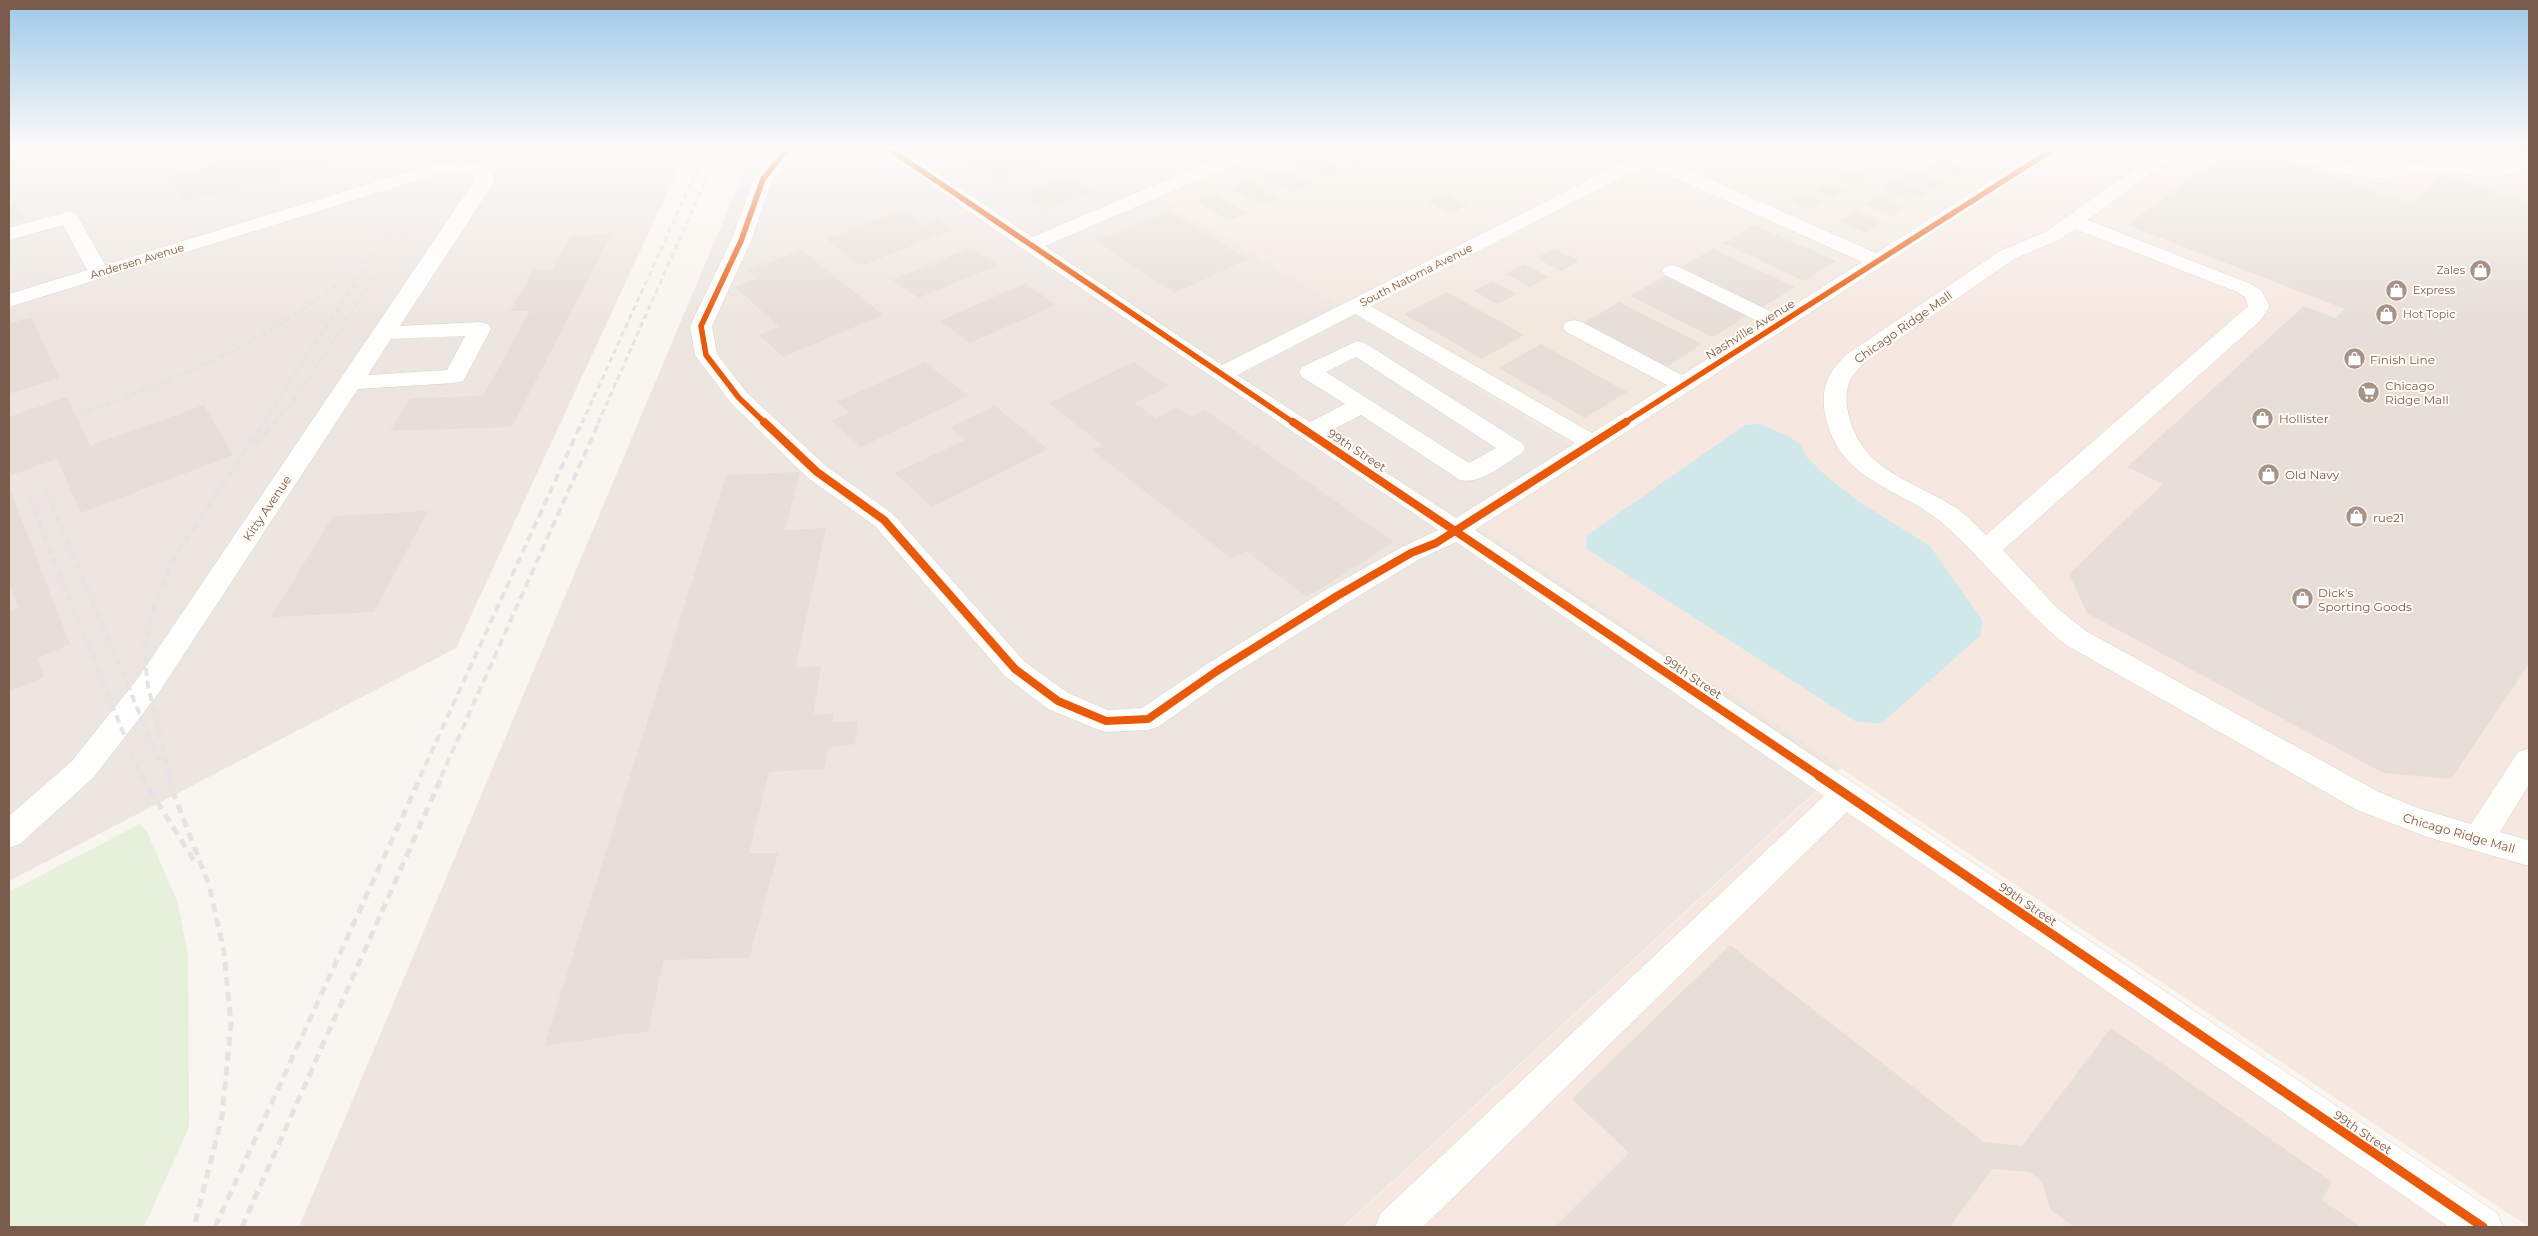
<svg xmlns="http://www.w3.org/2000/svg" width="2538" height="1236" viewBox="0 0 2538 1236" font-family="Montserrat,sans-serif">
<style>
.residential{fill:#f2e8de}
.commercial{fill:#f6e8e1}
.industrial{fill:#ede5e0}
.green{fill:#e7f0db}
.water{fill:#d0e8ea}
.building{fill:#e6ded7}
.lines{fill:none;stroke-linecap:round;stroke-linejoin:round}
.minor-casing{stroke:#d7d1cb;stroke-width:1}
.minor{fill:#fefefd;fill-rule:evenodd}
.rail-far2{stroke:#e6e3e7;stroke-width:3;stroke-dasharray:5.5 4;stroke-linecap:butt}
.rail-far1{stroke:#e6e3e7;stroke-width:4;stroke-dasharray:8 5;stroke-linecap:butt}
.rail{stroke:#e6e3e7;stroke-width:5;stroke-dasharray:9 6;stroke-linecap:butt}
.cycleway-far2-casing{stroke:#fffaf3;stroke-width:8}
.cycleway-far1-casing{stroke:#fffaf3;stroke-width:11}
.cycleway-casing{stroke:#fffaf3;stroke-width:12}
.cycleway-far2{stroke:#e8590c;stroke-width:5.5}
.cycleway-far1{stroke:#e8590c;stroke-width:8}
.cycleway{stroke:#e8590c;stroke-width:9}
.labels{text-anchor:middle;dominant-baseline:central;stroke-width:4;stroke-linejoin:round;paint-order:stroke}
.far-street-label{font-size:11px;fill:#7a5c4d;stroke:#fffaf3}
.far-poi-label{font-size:11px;fill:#7a5c4d;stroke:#fffaf3;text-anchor:start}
.street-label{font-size:12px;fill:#7a5c4d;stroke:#fffaf3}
.poi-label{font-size:12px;fill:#7a5c4d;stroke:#fffaf3;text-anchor:start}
</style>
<rect width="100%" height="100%" fill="#f9f5f0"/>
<path class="residential" d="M1079 148H2067L1587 455Z"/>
<path class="commercial" d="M2067 148H2529V1227L1476 525Z
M1816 792 2453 1227H1344Z"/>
<path class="industrial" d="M9 148H688L456 648 9 881Z
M754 148H1079L1587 455 1477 526 1841 768 1343 1227H299Z"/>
<path class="green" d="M140 824 147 832 178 903 188 956 189 1127 144 1227H9V892Z"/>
<path class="water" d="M1760 424 1788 436 1800 444 1805 455 1826 476 1858 501 1930 546 1983 621 1980 636 1881 724 1855 721 1587 549 1586 536 1745 425Z"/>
<path class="building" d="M270 148 369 149 185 203 167 178Z
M557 148H625V155L553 162Z
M948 148H1055L1063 153 996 179Z
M1113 148H1144L1160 157 1142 165Z
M1167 148H1191L1177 154Z
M1329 148H1354L1373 158 1354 166 1321 152Z
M1943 148H1968L1991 157 1982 163Z
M2233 148H2251L2412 203 2443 175 2528 203 2529 201V664L2451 779 2383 773 2087 613 2069 574 2163 484 2127 467 2304 306 2335 318 2345 309 2127 225Z
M1883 150 1901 158 1891 164 1872 156Z
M1312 152 1346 170 1327 178 1290 162Z
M1941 159 1971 170 1958 178 1928 166Z
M1280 167 1312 184 1294 192 1263 175Z
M1849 169 1867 177 1856 183 1837 175Z
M1916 170 1946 182 1933 190 1903 178Z
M1067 177 1093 192 1046 211 1021 195Z
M1896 180 1928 193 1921 197 1910 192 1902 197 1881 189Z
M1248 181 1279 198 1261 206 1230 188Z
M1825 183 1844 191 1833 197 1814 189Z
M1447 194 1468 205 1450 214 1428 202Z
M1805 194 1824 202 1810 210 1791 202Z
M1215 195 1247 213 1229 221 1197 202Z
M1878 196 1906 207 1892 216 1864 205Z
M15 201 24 219 9 223V203Z
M901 210 924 226 938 220 951 230 861 266 826 239Z
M1168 211 1248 259 1175 293 1096 241Z
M1855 211 1883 222 1866 233 1838 221Z
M1754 225 1836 261 1804 281 1723 243Z
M611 234 512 427 390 431 410 398 483 396 530 311H510L534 269H552L571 235Z
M971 248 998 265 919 298 892 280Z
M1555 249 1579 261 1561 271 1536 258Z
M1713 249 1795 287 1761 308 1679 268Z
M802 250 883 315 783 357 759 335 780 327 735 287 757 278 748 270Z
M1525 264 1549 277 1530 287 1506 274Z
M1666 275 1748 315 1713 337 1630 296Z
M1493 281 1517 294 1498 304 1473 291Z
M1025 283 1056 305 970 343 940 321Z
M1447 292 1524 335 1482 359 1404 314Z
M1619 302 1702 344 1665 368 1582 324Z
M31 317 59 378 9 394V324Z
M1541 344 1627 392 1585 418 1499 368Z
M925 362 968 396 861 447 832 421 850 413 837 402Z
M1134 362 1169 386 1135 403 1155 418 1177 407 1191 417 1205 410 1394 542 1307 597 1246 551 1232 559 1092 450 1102 445 1049 403Z
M67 397 90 446 204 405 233 455 81 513 57 459 9 476V417Z
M995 406 1048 449 932 507 895 473 965 440 950 427Z
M800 472 785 530 826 528 795 668 821 666 813 715 833 713V722L858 721 855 744 829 748 824 769 769 772 749 853H778L749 958 664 960 648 1031 544 1046 726 475Z
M9 487 70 644 37 658 44 677 9 692V612L18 608 9 582Z
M428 511 374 612 271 617 333 516Z
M1730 945 1984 1142 2022 1146 2111 1028 2332 1182 2322 1200 2361 1227H2074L2050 1209 2042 1182 2030 1172 1992 1169 1950 1227H1555L1629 1153 1572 1099Z"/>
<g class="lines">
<defs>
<path id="minor" d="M779 148H801L789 158 772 180 751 241 712 326 717 354 747 393 826 466 893 514 1025 662 1068 693 1108 710 1142 708 1207 664 1327 589 1402 547 1438 530 1023 249 879 148H901L1032 237 1242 148H1267L1264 152 1045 246 1222 365 1631 158 1626 153 1629 149 1673 148 1660 157 1876 253 2042 148H2064L1475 530 2497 1213 2503 1227H2449L1847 812 1423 1227H1375L1381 1213 1824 796 1456 542 1420 559 1347 603 1227 678 1158 727 1148 730 1106 732 1096 729 1048 709 1005 676 875 526 808 478 731 403 695 355 690 326 731 241 754 179ZM1646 165 1862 262 1778 315 1679 267 1672 265 1665 267 1662 271 1665 275 1763 324 1682 375 1582 322 1574 320 1566 322 1563 327 1566 332 1667 385 1592 433 1371 306ZM1355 314 1575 443 1456 518 1326 433 1361 415 1460 480C1481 485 1504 464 1522 453L1525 448 1522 443 1365 343 1357 341 1302 367 1299 372 1302 377 1345 404 1310 422 1237 375ZM1356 357 1496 448 1469 463 1326 372Z
M2164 148H2185L2088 220 2251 284 2261 290 2270 306 2260 321 2003 550 2058 609 2086 631 2379 792 2418 808 2471 824 2518 752 2529 748V785L2500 832 2529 840V866L2427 837 2357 810 2066 645C2023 610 1989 566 1948 528 1903 486 1840 486 1825 414 1820 388 1828 372 1847 354L2000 251 2045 232ZM2075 229 2237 292 2245 297 2248 306 1986 535C1976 526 1967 515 1955 507 1910 479 1860 470 1848 412 1844 391 1848 378 1863 364L2014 259 2059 240Z
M2274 148H2301L2343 162 2375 166 2440 160 2496 167 2529 149V164C2502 186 2473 173 2441 172 2421 171 2401 177 2380 178 2344 178 2310 164 2277 152Z
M458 161C474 161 486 165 495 178L493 184 400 326 480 322 488 324 491 329 466 376 463 381 455 383 358 389 158 694 94 777 20 844 9 848V816L72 761 138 678 476 178 465 172 442 173 9 307V294L87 270 63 225 9 240V228L69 211 76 213 105 265 433 164ZM465 336 447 370 368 375 391 339Z"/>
</defs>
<use href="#minor" class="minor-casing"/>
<use href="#minor" class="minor"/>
<path class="rail-far2" d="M78 414C188 375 275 340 364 262
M263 423 416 192
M274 423 300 392 430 191
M582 423 707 148
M598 423 720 148"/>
<path class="rail-far1" d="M256 445 275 422
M46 491 162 767
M29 498 141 777
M170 777 148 686 144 649 155 603 176 555 264 422
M420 777 582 422
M441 777 599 422"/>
<path class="rail" d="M141 776 195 862
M169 776 173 792 209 885 224 952 231 1024 222 1117 194 1227
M215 1227 421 776
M242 1227 442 776"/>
<defs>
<path id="cycleway-far2" d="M888 148 1294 423
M765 423 739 398 706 355 701 326 741 241 763 179 783 154 792 148
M1624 423 2055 148"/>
<path id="cycleway-far1" d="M764 422 817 472 884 520 1015 669 1058 701 1106 721 1148 719 1217 671 1337 596 1411 553 1436 543 1626 422
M1293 422 1821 777"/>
<path id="cycleway" d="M1819 776 2483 1227"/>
</defs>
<use href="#cycleway-far2" class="cycleway-far2-casing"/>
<use href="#cycleway-far1" class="cycleway-far1-casing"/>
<use href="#cycleway" class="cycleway-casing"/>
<use href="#cycleway-far2" class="cycleway-far2"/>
<use href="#cycleway-far1" class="cycleway-far1"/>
<use href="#cycleway" class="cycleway"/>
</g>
<linearGradient id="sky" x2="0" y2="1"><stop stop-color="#9ec9e9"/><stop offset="0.46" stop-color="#fcfaf8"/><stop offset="1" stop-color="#fcfaf8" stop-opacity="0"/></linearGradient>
<rect width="2538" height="321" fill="url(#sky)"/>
<defs>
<symbol id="shop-disc" viewBox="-11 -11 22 22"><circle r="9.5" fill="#a69286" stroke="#fffaf3"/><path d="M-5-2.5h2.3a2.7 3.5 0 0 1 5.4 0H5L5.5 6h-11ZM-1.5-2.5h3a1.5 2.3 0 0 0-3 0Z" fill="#fff"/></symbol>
<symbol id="supermarket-disc" viewBox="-11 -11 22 22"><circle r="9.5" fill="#a69286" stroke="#fffaf3"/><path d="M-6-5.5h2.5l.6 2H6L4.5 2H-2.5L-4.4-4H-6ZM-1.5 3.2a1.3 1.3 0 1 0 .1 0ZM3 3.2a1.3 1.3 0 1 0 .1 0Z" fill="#fff"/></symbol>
</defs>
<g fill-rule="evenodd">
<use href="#shop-disc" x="2468" y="258" width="25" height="25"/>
<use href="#shop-disc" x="2384" y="278" width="25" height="25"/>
<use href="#shop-disc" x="2374" y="302" width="25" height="25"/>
<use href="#shop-disc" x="2342" y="346" width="25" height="25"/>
<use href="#supermarket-disc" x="2356" y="380" width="25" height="25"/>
<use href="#shop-disc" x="2250" y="406" width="25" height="25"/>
<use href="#shop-disc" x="2256" y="462" width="25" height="25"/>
<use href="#shop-disc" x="2344" y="504" width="25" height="25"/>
<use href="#shop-disc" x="2290" y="586" width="25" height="25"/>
</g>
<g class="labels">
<g class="far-street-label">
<text transform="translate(137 261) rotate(-17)">Andersen Avenue</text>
<text transform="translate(1416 275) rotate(-27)">South Natoma Avenue</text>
</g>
<g class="far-poi-label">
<text x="2465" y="270" text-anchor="end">Zales</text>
<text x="2413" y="290">Express</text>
<text x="2403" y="314">Hot Topic</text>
</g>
<g class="street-label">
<text transform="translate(1903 327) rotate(-35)">Chicago Ridge Mall</text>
<text transform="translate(1750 329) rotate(-32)">Nashville Avenue</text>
<text transform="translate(1357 450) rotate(33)">99th Street</text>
<text transform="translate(267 508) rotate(-56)">Kitty Avenue</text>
<text transform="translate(1693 677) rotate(34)">99th Street</text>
<text transform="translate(2459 833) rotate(16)">Chicago Ridge Mall</text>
<text transform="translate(2028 904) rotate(34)">99th Street</text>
<text transform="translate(2363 1132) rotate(34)">99th Street</text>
</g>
<g class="poi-label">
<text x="2370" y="359">Finish Line</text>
<text x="2385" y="385">Chicago<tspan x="2385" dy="14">Ridge Mall</tspan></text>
<text x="2279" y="418">Hollister</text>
<text x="2285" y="474">Old Navy</text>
<text x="2373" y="517">rue21</text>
<text x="2318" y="592">Dick's<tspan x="2318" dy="14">Sporting Goods</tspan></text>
</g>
</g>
<rect width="2538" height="1236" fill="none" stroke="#7a5c4d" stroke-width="20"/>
</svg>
